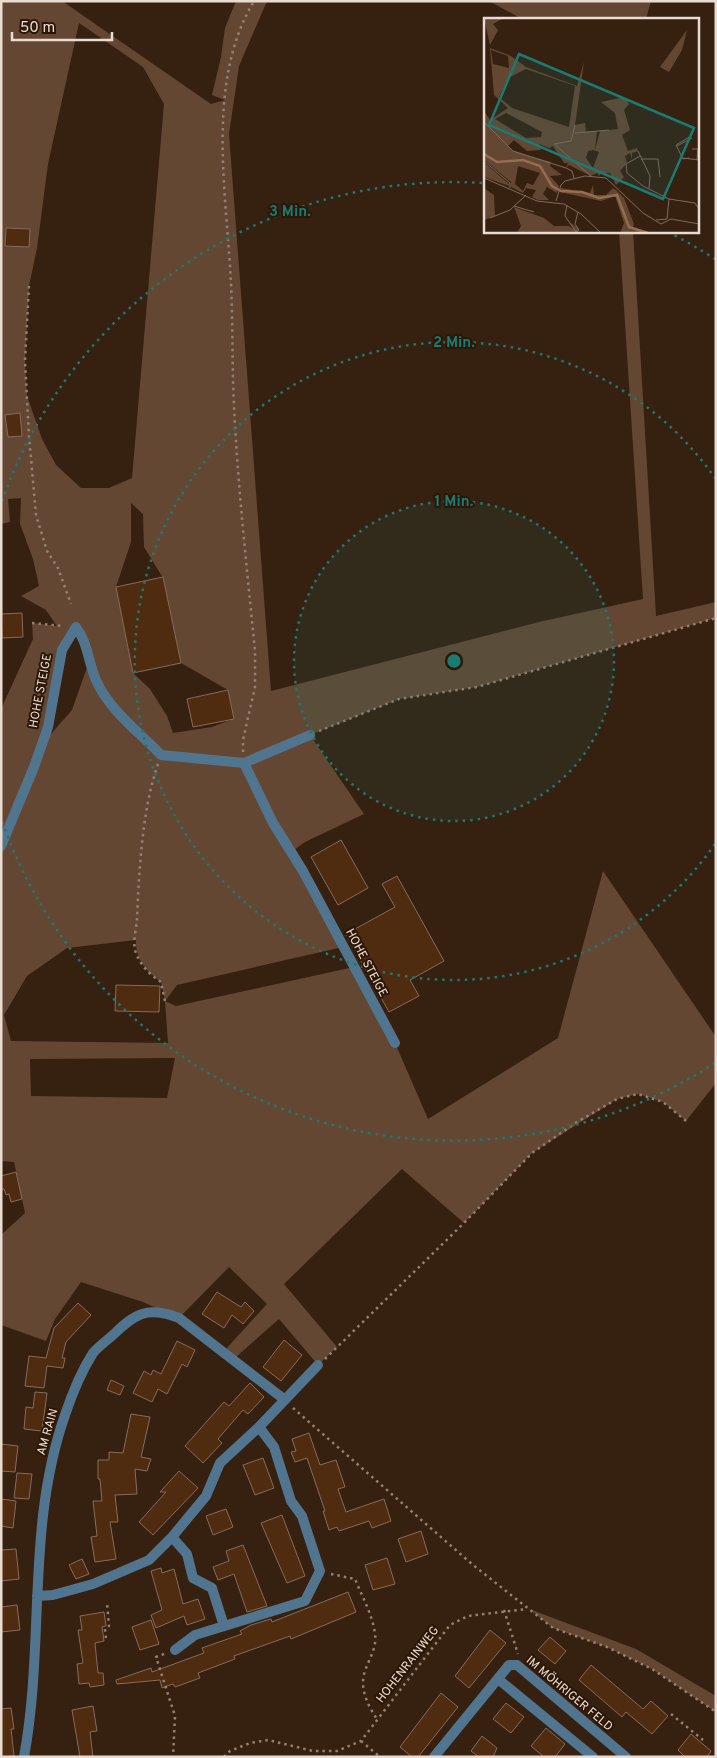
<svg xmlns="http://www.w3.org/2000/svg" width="717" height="1758" viewBox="0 0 717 1758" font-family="Overpass,sans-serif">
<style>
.green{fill:#644733;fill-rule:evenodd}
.building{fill:#4f2b0f;stroke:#876c5b}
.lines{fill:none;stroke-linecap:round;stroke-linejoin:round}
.path{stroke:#938174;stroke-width:2.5;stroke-dasharray:2.5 4;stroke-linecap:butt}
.minor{stroke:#52758f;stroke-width:10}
.ring{fill:none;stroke:#1a7b73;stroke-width:2.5;stroke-dasharray:2.5 5}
.labels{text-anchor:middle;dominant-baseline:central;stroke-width:4;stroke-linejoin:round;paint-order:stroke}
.street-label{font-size:12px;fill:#ebdcd2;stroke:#2c1707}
.inset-river{fill:none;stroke:#956c4f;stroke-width:2.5}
.inset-road{fill:none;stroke:#7e6b5e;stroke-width:1}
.view{fill:#1a7b73;fill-opacity:0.15;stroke:#1a7b73;stroke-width:2.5}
.inset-edge{fill:none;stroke:#ebdcd2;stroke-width:2.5}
.centre{fill:#1a7b73;stroke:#2c1707;stroke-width:2.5}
.ring-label{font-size:15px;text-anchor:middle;font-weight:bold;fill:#1a7b73;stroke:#2c1707;stroke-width:4;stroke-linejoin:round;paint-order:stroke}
</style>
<rect width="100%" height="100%" fill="#362010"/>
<path class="green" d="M1 1H62L211 104 225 100 212 95 221 57 225 28 236 1H267L239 66 229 134 271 691 539 622 643 599 619 231H633L656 616 716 602V618L477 687 399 699 310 735 364 814 305 842 291 852 343 947 177 985 165 1001 176 1006 354 967 395 1043 428 1119 558 1038 603 871 716 1037V1083L686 1121 663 1102 638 1094 617 1099 532 1153 464 1223 402 1169 284 1284 337 1347 318 1365 279 1319 236 1357 226 1349 267 1304 229 1267 179 1318 143 1302 81 1282 55 1319 46 1341 1 1325V1235L25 1213 14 1162 1 1161V709L33 639 32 623 57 626 46 610 21 596 39 586 33 559 20 524 21 498 8 499 10 522 1 524ZM79 23 143 67 164 104 132 478 109 488H81L56 465 42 439 27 396 25 361 29 286 37 248 48 164ZM6 228 29 229H30L5 246ZM131 503 143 514 144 547 163 578 181 663 228 690 233 719 212 727 173 733 167 716 150 689 133 673 116 587 131 542ZM76 627 90 659 72 710 43 743 62 650ZM136 940C135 959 147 972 161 982L165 1001 168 1043 11 1041 4 1015 27 976 67 948ZM175 1058 167 1098 31 1096 30 1059Z
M489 1H651L646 19H522Z
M529 1609 636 1649 716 1696V1712L652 1669 607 1647 553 1628Z"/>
<path class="building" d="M6 228 30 229 29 247 5 246Z
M20 413 22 436 8 437 5 415Z
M163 577 181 663 133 673 116 587Z
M22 613 23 637 2 638 1 614Z
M228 690 234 719 193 727 187 699Z
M341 840 368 888 338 905 311 857Z
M397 876 444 961 410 980 419 996 389 1012 346 934 395 907 382 884Z
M116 985 160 986 159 1012 115 1011Z
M16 1172 22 1199 11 1202 9 1194 6 1195 4 1189H1V1176Z
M217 1292 241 1307 245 1302 254 1311 243 1324 232 1315 224 1328 202 1314Z
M78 1303 91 1315 66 1342 62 1358H65L63 1368 47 1366 44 1388 25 1386 29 1356 46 1358 54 1328Z
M284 1340 302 1355 281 1381 263 1367Z
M177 1341 195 1350 187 1367 182 1364 167 1394 158 1389 152 1402 133 1393 144 1371 151 1375 153 1370 161 1374Z
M111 1380 124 1386 120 1395 107 1390Z
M250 1383 264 1397 248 1414 243 1410 218 1439 222 1443 203 1463 185 1446 224 1402 229 1406Z
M35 1392 47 1393 42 1431 24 1429 26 1407 33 1408Z
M131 1414 150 1417 141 1457 151 1459 147 1471 135 1469 137 1494 115 1495 118 1522H110L116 1559 95 1562 91 1537 97 1536 93 1501H102L100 1479H98V1460H109V1452L123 1453Z
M309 1433 320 1465 336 1460 345 1487 338 1489 346 1512 384 1499 391 1521 372 1528 369 1521 339 1531 337 1527 329 1530 323 1511H325L307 1458 295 1462 291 1452 296 1451 292 1439Z
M1 1444 18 1446 15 1472 1 1471Z
M263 1458 274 1488 255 1495 243 1465Z
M179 1471 198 1488 153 1535 139 1522 166 1492H160Z
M17 1473 32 1474 29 1499 14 1498Z
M1 1499 16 1501 13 1528 1 1526Z
M226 1509 233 1527 213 1535 206 1516Z
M282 1515 305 1576 287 1583 261 1523Z
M421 1531 428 1554 406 1562 398 1539Z
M243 1545 267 1606 247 1612 234 1574 218 1580 213 1567 229 1561 226 1551Z
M16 1549 19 1579 1 1581V1550Z
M387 1558 395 1584 373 1590 365 1565Z
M82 1559 89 1574 76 1579 69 1565Z
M161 1568 162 1573 174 1569 183 1604 198 1599 205 1619 187 1625 184 1616 156 1628 151 1615 162 1610 151 1571Z
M348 1592 356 1612 291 1639 290 1636 234 1656 235 1659 198 1673 200 1678 175 1687 173 1684 162 1688 160 1680 117 1684 116 1680 151 1668 152 1672 204 1653 202 1648 242 1634 240 1631 251 1625 271 1619 272 1622Z
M17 1605 20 1630 1 1632V1607Z
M104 1612 106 1626 102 1627 104 1641 95 1643 98 1673H103L104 1685 90 1687 89 1683 79 1684 77 1664 83 1663 78 1630H82L80 1616Z
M151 1620 159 1644 140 1650 132 1627Z
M490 1630 506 1643 469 1688 455 1676Z
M550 1637 566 1651 555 1664 538 1650Z
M591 1665 643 1709 651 1701 668 1716 652 1734 626 1712 622 1717 579 1680Z
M441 1693 458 1707 418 1757H412L400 1747Z
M506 1703 524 1717 511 1733 493 1719Z
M93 1706 97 1731 90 1732 93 1757H80L72 1710Z
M11 1708 14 1729H11L14 1756 1 1757V1709Z
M546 1728 565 1744 555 1757H544L531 1746Z
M691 1734 711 1751 707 1757H685L678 1750Z
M482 1736 497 1748 493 1757H479L471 1751Z"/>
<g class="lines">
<path class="path" d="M29 286 25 361 29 436 36 515 47 551 58 568 71 604
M32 623 63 626
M319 731 399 699 477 687 716 618
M243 752V740L255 687V651C247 570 238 488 234 406 232 365 233 325 231 284 227 195 205 82 254 1
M158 764C142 810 139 871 137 920 136 929 133 941 135 950 139 964 150 975 161 982L165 1001
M325 1359 464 1223 532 1153 577 1122 617 1099 638 1094 663 1102 686 1121
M293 1408 473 1565 553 1628 607 1647 652 1669 716 1712
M331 1574 355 1579C362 1596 373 1616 375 1634 377 1648 369 1659 365 1671 359 1688 368 1706 377 1719
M504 1610 518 1654
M106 1638 105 1629 109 1626 107 1603
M164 1654 156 1657 175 1716 173 1757
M671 1714 703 1740
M361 1741 380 1757
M224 1757 230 1751 250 1743 268 1740 313 1751H337L361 1741 450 1625 468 1616 527 1609"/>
<path class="minor" d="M244 763 273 823 303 871 395 1043
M1 846 34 767 48 727 62 650 76 627C88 643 88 662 96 680 109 710 139 732 161 755L244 763 310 735
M172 1537 187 1554 193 1578 212 1588 224 1626
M37 1596 53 1595 93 1584 149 1560 172 1537 206 1496 220 1463 259 1427 318 1365
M175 1650 195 1635 305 1601 320 1571 302 1516 291 1501 274 1447 259 1427
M498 1679 593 1757
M24 1757C45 1643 26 1526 65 1415 72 1394 81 1372 93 1353 98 1347 106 1341 113 1335 136 1313 147 1306 179 1318L285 1400
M434 1757 509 1665H517L626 1757"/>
</g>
<circle cx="454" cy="661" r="160" fill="#1a7b73" fill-opacity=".12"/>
<g class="ring">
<circle cx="454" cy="661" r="160"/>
<path d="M715 844A319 319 0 1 1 715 478"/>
<path d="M715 1063A479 479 0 0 1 2 821M2 501A479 479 0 0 1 483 183M668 232A479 479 0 0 1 715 259"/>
</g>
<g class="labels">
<g class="street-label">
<text transform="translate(41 691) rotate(-79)">HOHE STEIGE</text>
<text transform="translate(366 963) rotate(62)">HOHE STEIGE</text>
<text transform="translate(48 1432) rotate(-74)">AM RAIN</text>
<text transform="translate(408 1665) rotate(-52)">HOHENRAINWEG</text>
<text transform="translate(569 1694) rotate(40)">IM MÖHRIGER FELD</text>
</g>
</g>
<g transform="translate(484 18)">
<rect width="215" height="215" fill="#362010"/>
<path d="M0 0H20L9 6 14 12 6 27ZM203 12 198 32 185 54 176 49ZM6 30 27 38 42 49 93 68 100 44 91 107 101 105 102 114 113 113 111 132 116 113 134 111 131 95 117 84 141 79 145 86 140 92 146 112 138 117 144 133 153 130 154 133 148 135V141L146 135 141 138 143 145 136 153 140 159 132 167 126 155H117L115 158 113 155 107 158 85 147 82 150 84 145H80L69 128 65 130 55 126 57 132 43 133 30 122 24 128 29 133 67 144 66 148 78 157 66 158 75 168 73 175 63 169 59 176 65 182H54L48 179 52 172 42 170 39 175 27 169V164L0 142V93L6 102 24 90 10 77ZM7 32 24 38 25 50 9 46ZM42 51 91 68 85 109 28 90 15 79 24 60ZM22 95 58 114 57 119 42 120 11 101ZM109 132 115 134 109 150 102 140 104 133ZM34 148 56 155 49 167 43 165 39 173 31 166ZM0 144 25 166V168L0 159ZM109 167 110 177H122L129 170 133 173 140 180 150 206 148 211 167 215H136L140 205 131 178 117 183 76 174 77 170 106 175ZM0 170 10 177 11 198 0 202ZM30 189 60 200 70 208H85L91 212 84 203 95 211 94 215H33L37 208Z" fill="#644733" fill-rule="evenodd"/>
<path class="inset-river" d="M0 136 13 144 39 142 56 148 68 168 77 173 98 174 115 180 133 177 145 209 164 215"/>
<path class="inset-road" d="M0 104 29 133 82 150 88 153 90 160M91 107 87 123 70 126 107 158M91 115 125 112M193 128 208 120M208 131H214L213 141M154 133 166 158 165 170M156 138 142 146 143 155 159 168 185 181M199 140 215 142M205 140 199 141 192 127 207 118M157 141H174L176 159M0 143 26 165V170M0 160 53 183 80 186 97 196 117 215M185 181 211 185 215 191M72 183 77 167 81 163 101 158 122 160 159 195 177 206M83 187 81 198 92 214M30 188 50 194M6 200 26 192 42 177M172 202 183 201 185 181M177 206 187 201 215 206M92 214 95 212 91 206 94 194"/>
<path class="view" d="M35 36 210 110 179 181 5 107Z"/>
<rect width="215" height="215" class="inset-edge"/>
</g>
<circle cx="454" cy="661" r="8" class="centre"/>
<g class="ring-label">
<text x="290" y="216">3 Min.</text>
<text x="454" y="347">2 Min.</text>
<text x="454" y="506">1 Min.</text>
</g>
<rect width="717" height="1758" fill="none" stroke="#ebdcd2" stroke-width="5"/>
<path d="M12 32v8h100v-8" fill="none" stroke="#ebdcd2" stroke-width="2.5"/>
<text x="20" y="32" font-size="15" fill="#ebdcd2" stroke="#2c1707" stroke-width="4" paint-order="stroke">50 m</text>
</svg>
